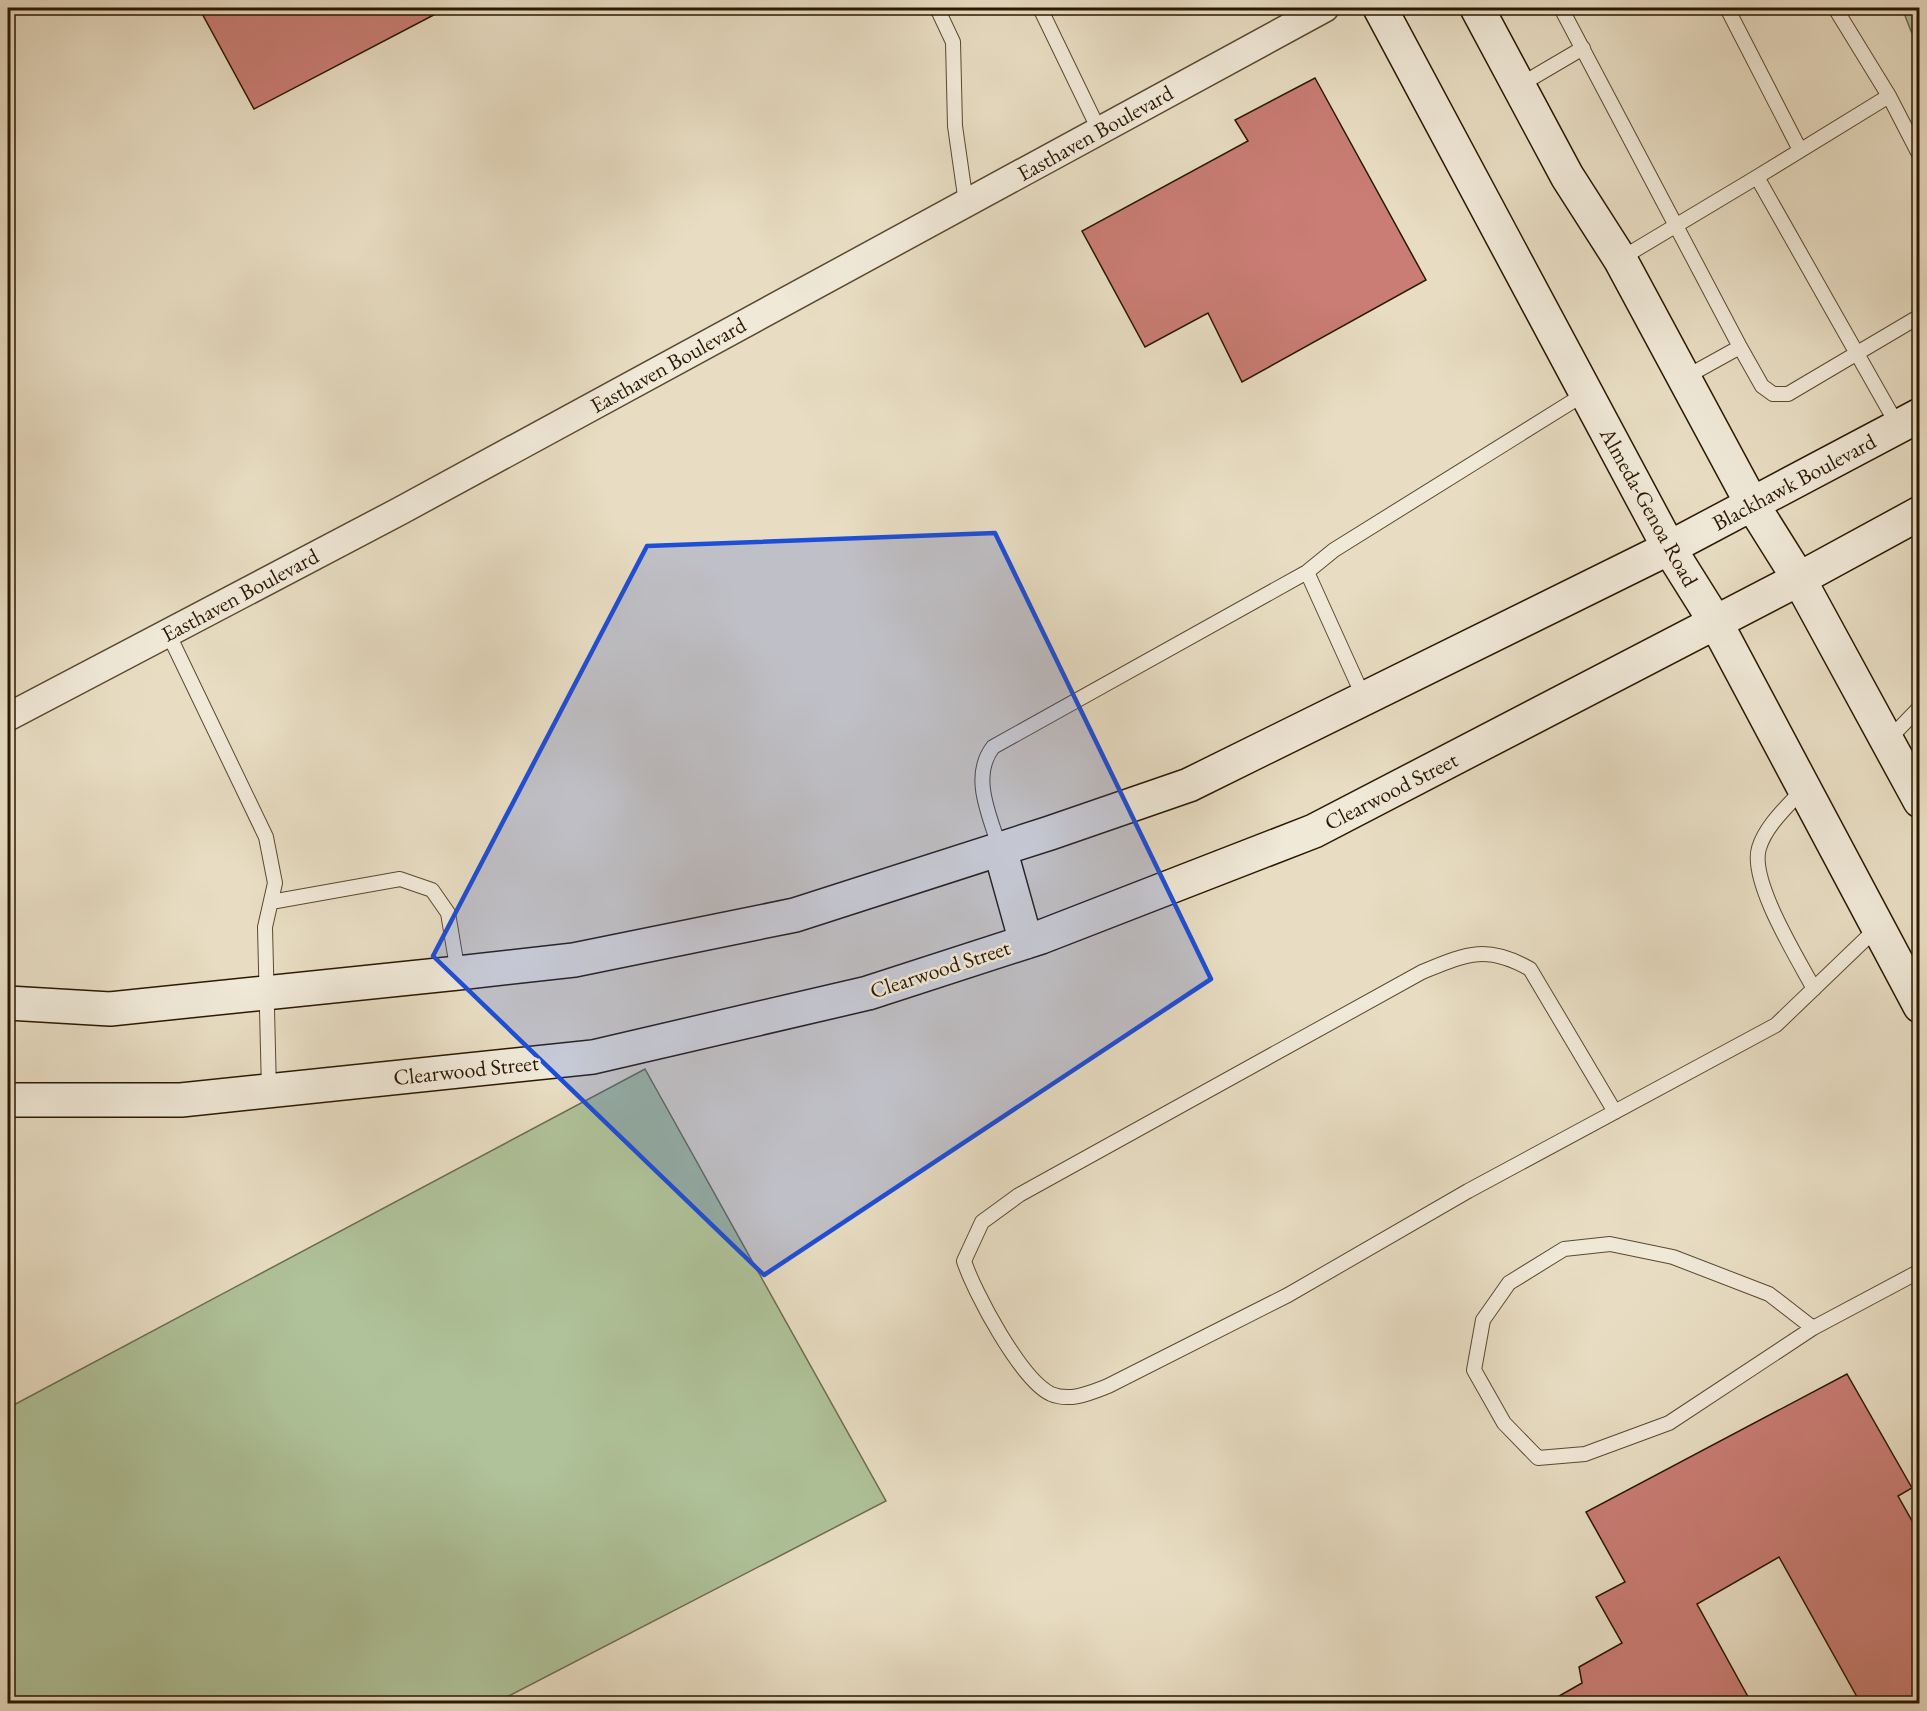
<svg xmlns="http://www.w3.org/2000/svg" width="1927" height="1711" viewBox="0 0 1927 1711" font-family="'EB Garamond',serif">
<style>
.green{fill:#afc299;stroke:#6c6d4c;stroke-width:1.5}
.building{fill:#c97d74;stroke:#2a1800;stroke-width:1.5}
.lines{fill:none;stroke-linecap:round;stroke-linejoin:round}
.service-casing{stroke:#5a4931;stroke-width:16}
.minor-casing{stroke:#5a4931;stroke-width:30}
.secondary-casing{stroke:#2a1800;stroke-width:36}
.service{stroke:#f0e9d8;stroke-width:14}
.minor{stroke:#f0e9d8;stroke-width:27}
.secondary{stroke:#f0e9d8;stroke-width:33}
.marked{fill:#1d4ed8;fill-opacity:0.2;stroke:#1d4ed8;stroke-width:4.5;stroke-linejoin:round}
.labels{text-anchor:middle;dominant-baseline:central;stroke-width:5;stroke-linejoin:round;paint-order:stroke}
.street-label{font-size:22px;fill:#2a1800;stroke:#f0e9d8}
</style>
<rect width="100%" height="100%" fill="#e8ddc3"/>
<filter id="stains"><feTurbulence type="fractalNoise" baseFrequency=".00333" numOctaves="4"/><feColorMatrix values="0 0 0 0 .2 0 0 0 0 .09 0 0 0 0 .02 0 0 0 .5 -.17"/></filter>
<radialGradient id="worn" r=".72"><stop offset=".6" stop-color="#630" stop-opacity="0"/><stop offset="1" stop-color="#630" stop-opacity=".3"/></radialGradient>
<path class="green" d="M1902 8H1919V45L1911 31Z
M645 1069 886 1501 495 1703H8V1408Z"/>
<path class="building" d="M199 8H447L254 109Z
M1315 78 1426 280 1242 382 1208 313 1145 347 1082 231 1248 141 1235 120Z
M1847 1374 1912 1488 1898 1496 1920 1535V1704H1861L1779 1557 1697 1604 1752 1704H1545L1582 1683 1579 1667 1622 1643 1596 1597 1625 1582 1586 1512Z"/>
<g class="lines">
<defs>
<path id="service" d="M937 8 953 42 955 126 966 203
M1040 8 1099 130
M1561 8 1740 347
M1727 8 1800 150
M1520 85 1583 48
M1889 96 1920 156
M1757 177 1889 96 1835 8
M1620 259 1757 177 1898 426
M1684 378 1740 347 1762 386 1773 394H1788L1920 316
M1307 572 1364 698
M168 633 266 837 275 883 265 927 269 1091
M1888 740 1920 707
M1803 789C1788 806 1766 825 1759 848 1749 881 1798 959 1814 989
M1000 849C990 816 970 777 993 747L1307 572 1334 550 1586 393
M271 902 400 879 432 890 448 913 458 973
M1615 1112 1530 969C1486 944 1466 954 1422 972L1019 1195 982 1222 964 1261C974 1292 1021 1380 1051 1394 1070 1402 1090 1393 1108 1386L1288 1295 1468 1191 1776 1025 1878 927
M1813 1328 1669 1423 1585 1454 1538 1458 1504 1423 1474 1370 1483 1320 1509 1283 1564 1249 1610 1244 1673 1257 1769 1294 1813 1328 1920 1271"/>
<path id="minor" d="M8 717 400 511 1325 8"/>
<path id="secondary" d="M1380 8 1669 548 1716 623 1920 1006
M1477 8 1567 176 1620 259 1752 504 1799 579 1920 801
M1000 849 1026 942
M8 1003 110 1009 458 973 574 960 795 915 1050 833 1189 785 1669 548 1920 415
M8 1100H181L593 1057 868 993 1041 937 1314 831 1799 579 1920 513"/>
</defs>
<use href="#service" class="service-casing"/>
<use href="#minor" class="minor-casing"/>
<use href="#secondary" class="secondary-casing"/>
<use href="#service" class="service"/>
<use href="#minor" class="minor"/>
<use href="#secondary" class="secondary"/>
</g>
<path class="marked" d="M995 533 1211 979 764 1275 433 956 647 546Z"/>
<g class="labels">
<g class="street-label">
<text transform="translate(1095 133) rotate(-29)">Easthaven Boulevard</text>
<text transform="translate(668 365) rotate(-29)">Easthaven Boulevard</text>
<text transform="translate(1794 482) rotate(-28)">Blackhawk Boulevard</text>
<text transform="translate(1649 507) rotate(61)">Almeda-Genoa Road</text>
<text transform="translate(240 595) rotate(-28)">Easthaven Boulevard</text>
<text transform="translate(1391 791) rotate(-27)">Clearwood Street</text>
<text transform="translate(940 969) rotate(-18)">Clearwood Street</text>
<text transform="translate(466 1070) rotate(-6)">Clearwood Street</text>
</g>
</g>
<rect width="1927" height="1711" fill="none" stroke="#e8ddc3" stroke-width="30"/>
<rect x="9" y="9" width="1909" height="1693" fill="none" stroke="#2a1800" stroke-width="3"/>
<rect x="15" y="15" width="1897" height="1681" fill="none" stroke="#2a1800" stroke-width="1.5"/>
<rect width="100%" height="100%" filter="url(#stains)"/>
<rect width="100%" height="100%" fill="url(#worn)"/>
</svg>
